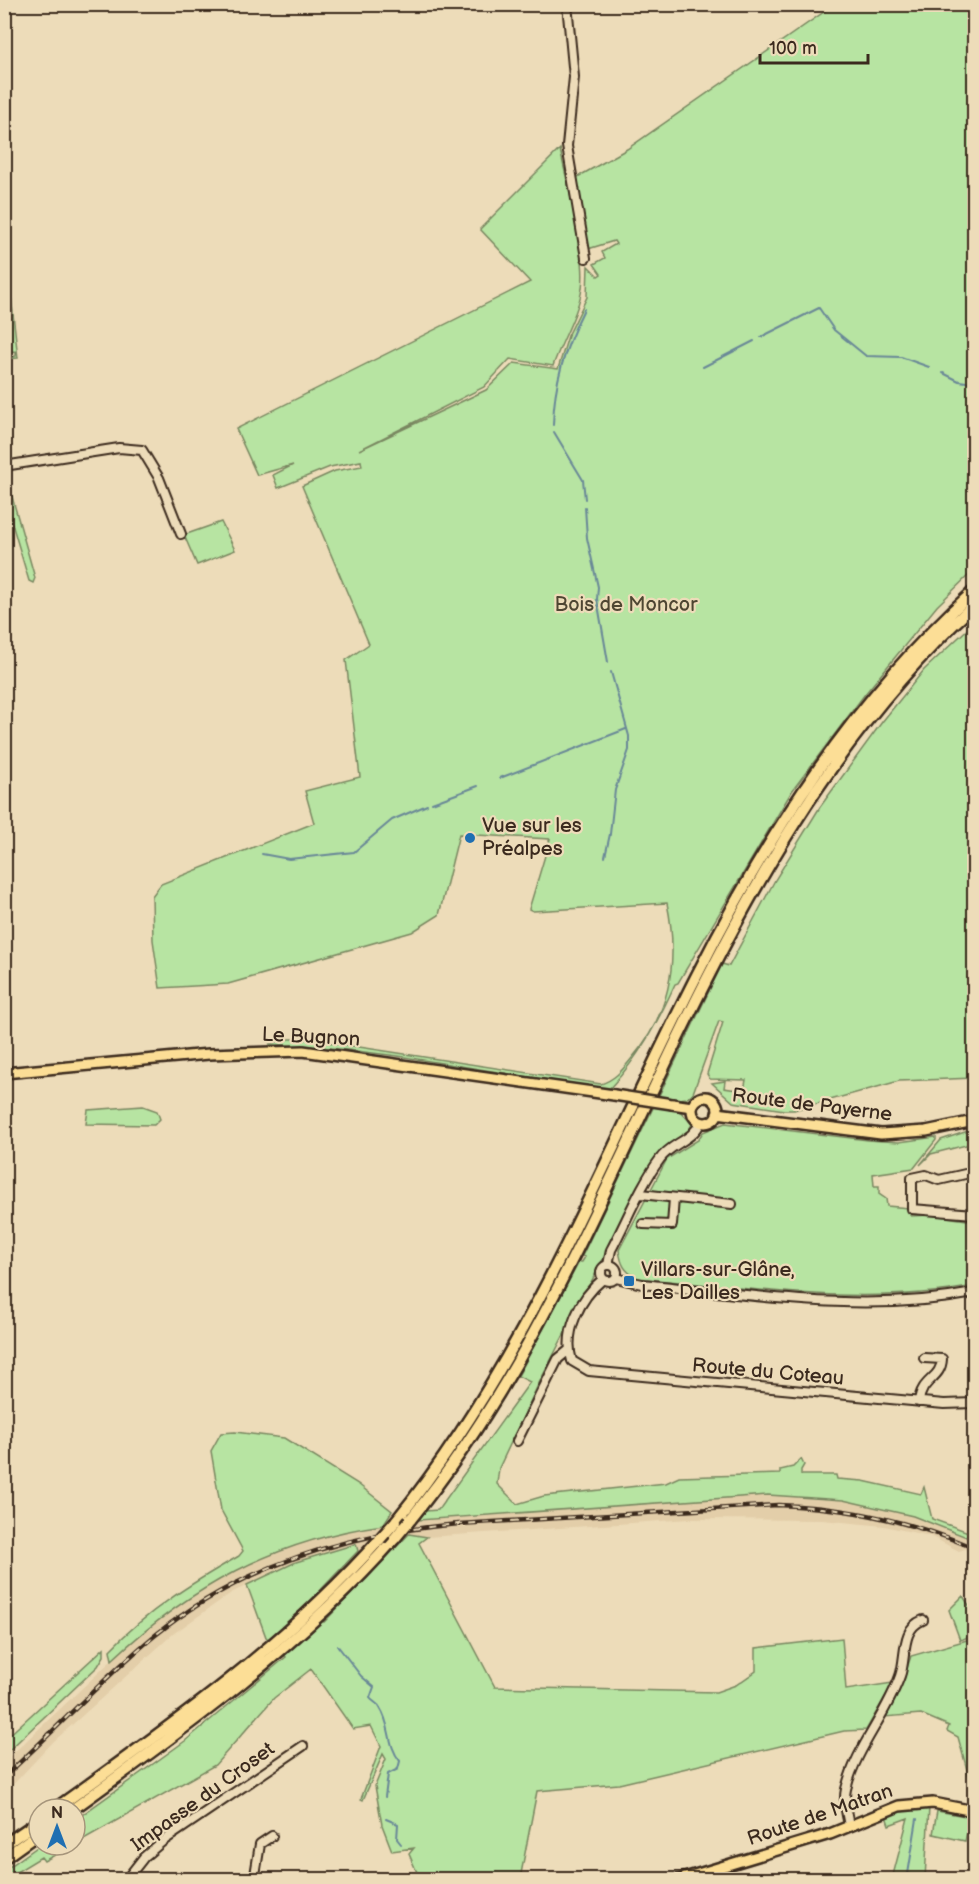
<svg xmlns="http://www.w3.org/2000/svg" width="979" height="1884" viewBox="0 0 979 1884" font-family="'Balsamiq Sans',sans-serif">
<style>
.built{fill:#e3cea9}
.green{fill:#b7e4a2;stroke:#798760;stroke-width:1.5}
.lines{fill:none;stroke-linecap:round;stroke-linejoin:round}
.stream{stroke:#698897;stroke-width:2}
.minor-casing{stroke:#3b2a1e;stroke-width:12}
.major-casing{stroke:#3b2a1e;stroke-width:14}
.highway-casing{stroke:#3b2a1e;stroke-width:15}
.minor{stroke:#eddcb9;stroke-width:8}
.major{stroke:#fcde96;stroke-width:9}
.highway{stroke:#fcde96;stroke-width:10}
.rail-casing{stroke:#3b2a1e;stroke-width:4.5}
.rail{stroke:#eddcb9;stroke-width:2;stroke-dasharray:7;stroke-linecap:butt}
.major-bridge-casing{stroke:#3b2a1e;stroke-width:14;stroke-linecap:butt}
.highway-bridge-casing{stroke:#3b2a1e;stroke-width:15;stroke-linecap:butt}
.major-bridge{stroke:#fcde96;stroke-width:9}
.highway-bridge{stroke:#fcde96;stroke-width:10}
.poi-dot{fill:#1f6fb2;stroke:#eddcb9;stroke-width:2}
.labels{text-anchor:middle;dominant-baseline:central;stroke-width:4.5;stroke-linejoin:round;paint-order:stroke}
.park-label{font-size:20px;fill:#4e4632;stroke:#eddcb9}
.poi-label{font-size:20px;fill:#3b2a1e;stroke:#eddcb9;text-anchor:start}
.street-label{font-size:20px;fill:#3b2a1e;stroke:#eddcb9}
</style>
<rect width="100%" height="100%" fill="#eddcb9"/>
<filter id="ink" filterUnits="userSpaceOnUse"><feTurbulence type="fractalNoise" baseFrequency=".0167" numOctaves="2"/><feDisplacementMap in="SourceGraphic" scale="12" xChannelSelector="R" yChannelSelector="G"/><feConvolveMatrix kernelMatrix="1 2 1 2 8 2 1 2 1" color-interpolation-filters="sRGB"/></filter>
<g filter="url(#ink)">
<path class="built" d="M768 1495 843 1500 913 1516 974 1540V1553L965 1549 959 1551 930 1536 884 1526 822 1520 690 1519 427 1537 409 1534 324 1622 309 1602 358 1551 356 1544 296 1562 231 1593 173 1634 53 1742 5 1793V1761L150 1624 219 1578 288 1546 353 1529 419 1520Z"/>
<path class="green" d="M834 5H974V570L937 606 865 694 792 791 678 983 675 984C658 1022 639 1057 610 1088L605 1089 398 1056 331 1048 269 1044 288 1039H307L601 1084C616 1079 622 1070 632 1058 671 1013 679 960 667 903L533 911 529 909 550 839 459 834 439 915 412 932 228 984 160 988 153 940 152 896 161 884 314 823 305 791 360 777 346 660 369 644 302 486 335 471 362 466 361 461 330 467 278 488 273 475 293 465 257 475 236 429 530 282 480 229 560 149C567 184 587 255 582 288 579 312 561 342 553 366L510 359 484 387 359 450 486 390 514 363 558 369 568 336 587 297 588 266 598 276 601 274 594 264 605 258 602 252 616 244 614 241 588 249 574 179 627 149Z
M4 234 18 358 5 359 16 356V351L5 352Z
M5 478 7 479 35 578 33 583 29 581 5 500Z
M221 522 235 550 197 565 184 535Z
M974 623V1078L899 1081 794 1110H784L733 1102 712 1083 725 1081 724 1088 744 1091 746 1080 710 1079 707 1074 723 1022 719 1021 693 1093 687 1098 671 1100 667 1107 681 1112 692 1124C685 1141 664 1146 653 1162L538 1385 499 1468 497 1484 517 1504 544 1496 666 1483 679 1477 780 1474V1470L793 1467 801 1459 804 1465 801 1470V1475H836L837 1479 863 1481 921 1494 924 1487 932 1519 974 1534V1540L913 1516 843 1500 768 1495 419 1520 425 1511 438 1510 530 1382 518 1376 579 1262H582L585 1257 582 1256 722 964 729 966 775 880 820 807 882 722 924 670Z
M143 1106 157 1111 160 1119 154 1125 86 1124 88 1110Z
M725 1123 868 1140 899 1142 936 1137V1140L914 1168 873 1174 874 1186H879V1194L886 1199 887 1206 909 1208 911 1216 931 1215 974 1221V1286C863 1307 749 1288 637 1278 624 1271 621 1264 619 1250L667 1159 698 1140 703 1132Z
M974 1129V1143L931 1154 920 1165 941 1140Z
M235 1432 284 1438 358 1484 392 1511 383 1525C275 1540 190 1587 112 1660L110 1650C148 1610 192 1583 239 1556L243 1551 221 1510 211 1451 221 1433Z
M409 1534 427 1537 419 1543 495 1687 716 1692 736 1685 756 1671V1648L842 1638 846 1690 893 1683 866 1730 844 1731 619 1784 537 1791 520 1879C486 1879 453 1874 419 1877L409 1854 414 1848 392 1851 382 1825 375 1786 386 1759 383 1754 363 1800 361 1799 381 1746 371 1726 353 1729 311 1669 274 1698 215 1765 75 1844V1820L185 1741 286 1657 266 1637 247 1585 296 1562 356 1544 358 1551 309 1602 324 1622Z
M963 1596 970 1607 974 1605V1635L960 1640 949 1610Z
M974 1638V1776L969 1777 958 1737 947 1731 949 1726 921 1714 884 1717 900 1689 911 1656Z
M104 1648V1656L98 1666 5 1754V1739Z
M929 1807 925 1879H892L908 1818 889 1825 886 1816 905 1808Z
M937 1811 971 1817 965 1841 933 1834Z
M40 1845H73L44 1861 41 1857 5 1879V1870Z"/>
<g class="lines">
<path class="stream" d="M761 337 819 308 834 330 866 356 901 357 929 367
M703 367 754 341
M943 373 959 381 974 383
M553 425C554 382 565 347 584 309
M554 432 583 480 585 499
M585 507 587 538 598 587 597 599 608 662
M500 778 626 729
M432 803 478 786
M262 854 289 859 354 852 392 820 427 805
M605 857 610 834 615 790 629 750V736L611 672
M337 1645 361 1676 374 1687 370 1698C373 1702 378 1703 380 1708 391 1724 387 1746 400 1761L398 1769 388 1774 385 1797
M969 1747 974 1743
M386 1819 398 1824 397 1839 401 1844
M907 1880 917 1819"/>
<defs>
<path id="minor" d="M567 4 574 77 567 146 586 258
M4 466 119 448 142 450 159 478 181 534
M974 1172 939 1180 926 1175 912 1178V1209L974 1214
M641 1194 732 1204
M643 1224 672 1225 674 1198
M601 1273a8 8 0 1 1 16 0a8 8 0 1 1-16 0Z
M608 1265 611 1250C627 1220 640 1186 660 1159 671 1143 692 1141 701 1122
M616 1278 642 1284C752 1295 865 1314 974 1293
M603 1279C580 1298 563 1332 572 1361L589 1371 944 1404 974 1403
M919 1402C921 1378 941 1380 942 1359L924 1358
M517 1441 558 1359 569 1350
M849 1826C847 1814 843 1802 846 1789 856 1748 886 1716 900 1676 907 1657 900 1629 923 1620
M255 1875 267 1880
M126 1880 144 1857 163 1841 303 1746
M237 1880 255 1875 260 1844 272 1836"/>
<path id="major" d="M4 1073 209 1054 303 1051 614 1095
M692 1110a13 13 0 1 1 26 0a13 13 0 1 1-26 0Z
M672 1104 692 1107
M717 1113 881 1134 926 1131 974 1121
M678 1880 830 1834 899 1806 933 1803 974 1811"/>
<path id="highway" d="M410 1520C520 1386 588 1226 662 1071 742 901 833 733 974 605
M396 1521C529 1357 602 1161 697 975 769 832 855 699 974 591
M55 1809C170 1727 286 1645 380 1539
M73 1809C187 1727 302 1644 395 1538
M4 1845 39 1821
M4 1858 39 1833"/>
</defs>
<use href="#minor" class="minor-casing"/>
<use href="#major" class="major-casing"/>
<use href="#highway" class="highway-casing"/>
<use href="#minor" class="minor"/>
<use href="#major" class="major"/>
<use href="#highway" class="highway"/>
<defs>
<path id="rail" d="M4 1777C55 1731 101 1680 153 1637 242 1565 347 1533 459 1524L778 1505C846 1507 911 1521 974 1548"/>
</defs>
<use href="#rail" class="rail-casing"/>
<use href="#rail" class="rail"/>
<defs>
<path id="major-bridge" d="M614 1095 672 1104"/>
<path id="highway-bridge" d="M395 1538 410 1520
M380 1539 396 1521"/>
</defs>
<use href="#major-bridge" class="major-bridge-casing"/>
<use href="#highway-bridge" class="highway-bridge-casing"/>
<use href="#major-bridge" class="major-bridge"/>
<use href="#highway-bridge" class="highway-bridge"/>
</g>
</g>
<g class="poi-dot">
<circle cx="470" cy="838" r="6"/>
<rect x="623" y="1275" width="12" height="12" rx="3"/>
</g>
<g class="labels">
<g class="park-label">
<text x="626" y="605">Bois de Moncor</text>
</g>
<g class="poi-label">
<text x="482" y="826">Vue sur les<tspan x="482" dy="23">Préalpes</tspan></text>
<text x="641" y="1270">Villars-sur-Glâne,<tspan x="641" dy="23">Les Dailles</tspan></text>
</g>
<g class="street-label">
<text transform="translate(311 1037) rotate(3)">Le Bugnon</text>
<text transform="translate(812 1105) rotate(7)">Route de Payerne</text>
<text transform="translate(768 1372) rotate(5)">Route du Coteau</text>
<text transform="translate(203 1797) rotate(-36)">Impasse du Croset</text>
<text transform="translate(820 1815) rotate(-19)">Route de Matran</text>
</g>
</g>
<rect width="979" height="1884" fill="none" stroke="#eddcb9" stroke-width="24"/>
<rect x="12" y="12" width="955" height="1860" fill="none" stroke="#3b2a1e" stroke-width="2" filter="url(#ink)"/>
<g transform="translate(57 1827)"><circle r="28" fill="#eddcb9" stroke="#a6957b" stroke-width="1.5"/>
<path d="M0-4.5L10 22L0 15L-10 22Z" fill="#1f6fb2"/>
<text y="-9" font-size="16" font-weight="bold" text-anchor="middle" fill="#3b2a1e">N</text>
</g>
<path d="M760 54v9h108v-9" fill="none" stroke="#3b2a1e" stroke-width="3"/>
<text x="769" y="54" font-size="18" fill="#3b2a1e" stroke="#eddcb9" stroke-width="4.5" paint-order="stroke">100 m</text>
</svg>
